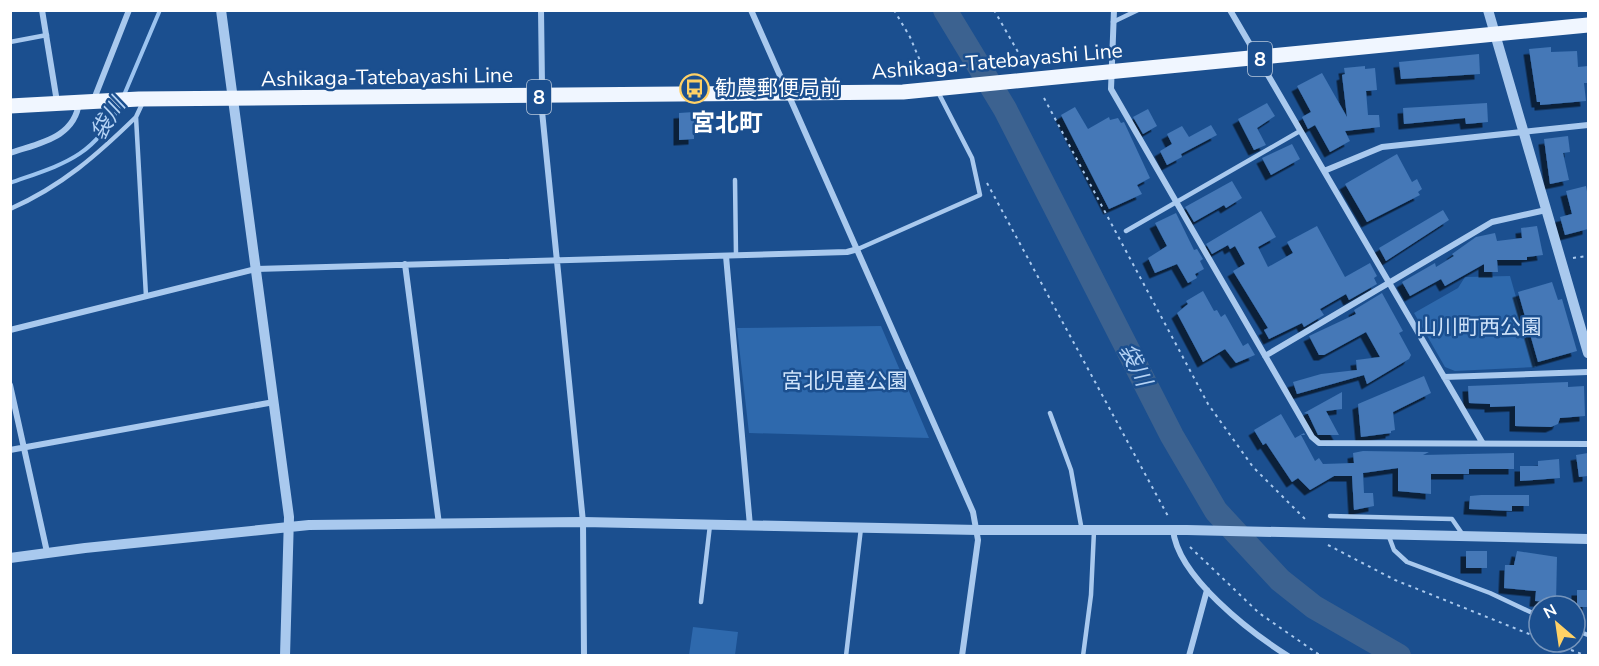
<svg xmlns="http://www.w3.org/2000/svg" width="1599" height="666" viewBox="0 0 1599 666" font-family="'Nunito Sans','Noto Sans JP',sans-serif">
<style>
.green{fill:#2e69ad}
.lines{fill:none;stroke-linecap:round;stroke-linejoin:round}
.stream{stroke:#9cc4f0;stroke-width:4}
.river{stroke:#3c6290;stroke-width:24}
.building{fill:#4478b7;filter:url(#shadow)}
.path{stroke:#a9c9ee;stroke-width:2;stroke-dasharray:3 4.5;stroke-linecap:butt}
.service{stroke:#a9c9ee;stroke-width:4.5}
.minor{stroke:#a9c9ee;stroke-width:6}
.tertiary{stroke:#a9c9ee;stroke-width:10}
.primary{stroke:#f0f6ff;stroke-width:15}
.labels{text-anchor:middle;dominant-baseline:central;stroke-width:5;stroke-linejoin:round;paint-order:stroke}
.shield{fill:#1b4f8f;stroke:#bbcadd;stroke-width:1.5}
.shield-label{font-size:20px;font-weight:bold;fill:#fff}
.street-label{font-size:21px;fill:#fff;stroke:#1b4f8f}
.poi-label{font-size:21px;fill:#fff;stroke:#1b4f8f;text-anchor:start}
.park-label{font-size:21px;fill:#cfe3fa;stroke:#1b4f8f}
.water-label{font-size:22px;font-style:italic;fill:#b5d3f5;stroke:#1b4f8f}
.quarter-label{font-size:24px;font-weight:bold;fill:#fff;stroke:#1b4f8f}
</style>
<defs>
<filter id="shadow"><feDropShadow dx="-5.5" dy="5.5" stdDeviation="0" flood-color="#0009"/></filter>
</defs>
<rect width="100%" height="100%" fill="#1b4f8f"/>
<path class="green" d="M1510 276 1536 367 1455 371 1445 367 1414 313 1458 288 1465 277Z
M881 326 929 438 749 433 737 328Z
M693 627 738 632 735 655H689Z"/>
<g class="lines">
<path class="stream" d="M124 95 160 10
M10 183C63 164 93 158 120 105"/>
<path class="river" d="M945 10 1005 109 1172 436 1216 511 1280 580 1314 607 1399 656"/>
</g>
<path class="building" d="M1551 47V52L1577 51 1578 67 1588 66V83H1584L1586 101 1540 105V102H1537L1529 49Z
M1479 54 1480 74 1401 79 1399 62Z
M1365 66V69L1375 68 1377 90 1366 91 1368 115H1379L1380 127 1345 131 1350 141 1330 152 1315 125 1308 129 1302 117 1311 112 1297 86 1322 73 1347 117 1342 75 1345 74 1344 68Z
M1267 103 1275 116 1257 128 1266 145 1254 150 1238 119Z
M1487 103 1488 122 1466 124 1465 118 1404 124 1403 108Z
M1075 107 1088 129 1109 117 1110 120 1118 118 1121 123 1124 122 1150 178 1137 185 1142 194 1109 209 1061 115Z
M1148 109 1157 126 1143 134 1133 117Z
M694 112V139L679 140V113Z
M1211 125 1217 135 1181 154 1182 157 1167 165 1160 151 1172 144 1167 134 1182 126 1189 137Z
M1568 136 1570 152 1563 153 1569 180 1550 184 1544 139Z
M1292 144 1300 159 1271 175 1262 158Z
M1397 154 1412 182 1417 179 1422 189 1418 192 1420 195 1367 222 1345 184Z
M1232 181 1242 198 1226 208 1224 205 1194 222 1185 207Z
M1586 186 1588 197V229L1565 235 1560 217 1572 214 1566 191Z
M1443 210 1449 220 1386 261 1379 248Z
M1261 211 1276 237 1258 247 1268 267 1293 253 1287 242 1317 226 1345 277 1370 263 1377 276 1374 278 1377 284 1349 300 1346 294 1320 309 1324 315 1304 327 1302 323 1269 339 1264 330 1268 328 1233 271 1245 264 1235 246 1230 249 1228 245 1212 254 1206 244Z
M1176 213 1194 250 1197 249 1203 259 1200 261 1204 269 1195 274 1197 278 1188 283 1177 264 1155 273 1148 258 1167 246 1155 223Z
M1537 226 1543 255 1527 257V260H1497L1498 272H1484V264L1445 286 1441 279 1410 296 1402 282 1435 263 1436 267 1454 256 1452 254 1476 237 1495 233 1497 241 1522 238 1521 228Z
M1552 282 1558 300 1562 299 1577 351 1538 362 1518 292Z
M1203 291 1214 311 1217 310 1221 317 1225 314 1243 346 1248 343 1255 355 1236 363 1225 349 1203 362 1177 313 1188 304 1186 301Z
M1382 293 1403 331 1399 333 1411 355 1409 359 1367 384 1364 375 1297 394 1293 382 1321 374 1357 370 1356 360 1380 357 1366 332 1324 355H1319L1309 336 1356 314 1354 310Z
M1424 376 1431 393 1393 412 1395 430 1391 431V433L1361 437 1358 404Z
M1568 382V387L1584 386 1585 416 1560 418 1558 424 1551 427 1515 426V406L1490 407V404L1469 403 1468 386Z
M1342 392V409L1326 411 1339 435H1318L1308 414 1304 413Z
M1281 414 1295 438 1304 433 1305 435H1301L1315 461 1319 458 1323 464 1354 463 1353 453 1363 451 1429 452 1423 455 1514 453V469H1469V474H1431V494L1398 491V468L1363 473 1364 493H1373L1374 506 1354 510 1352 476H1334L1310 490 1298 478 1292 482 1266 443 1263 445 1254 430Z
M1588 453V476L1579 477 1576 455Z
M1559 459 1560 478 1520 481V466H1538V461Z
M1481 495H1529V506H1512V511L1469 509 1470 496Z
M1466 551H1487V568H1466Z
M1517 551 1557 557 1556 602 1535 601 1536 591 1504 588 1505 565H1514Z
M1577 590H1588V607H1577Z"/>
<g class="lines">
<path class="path" d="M894 10 910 37 926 75
M994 10 1026 66
M1044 98 1208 404 1253 467 1306 520
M987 183 1169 518
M1573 258 1588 256
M1328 545 1395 580 1539 638
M1190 547 1259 613 1321 656
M1550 642 1587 656"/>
<path class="service" d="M1113 22 1138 10
M10 42 47 35
M143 102 136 117 146 296
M735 180 736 255
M10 209C62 186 97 155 136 117
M1126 231 1300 131
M858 249 980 195 972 158 938 92
M1050 413 1071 470 1082 531
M1330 516 1452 519 1463 535
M1388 534 1394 550 1407 562 1490 593 1539 616
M701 602 710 525
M1575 630 1588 635
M846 656 861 528
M1083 656 1091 595 1094 531"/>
<path class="minor" d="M42 10 57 102
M541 10 542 85 549 97 542 111 583 522 584 656
M751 10 973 512 978 540 962 656
M1114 10 1111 89 1312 437 1319 443 1588 444
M1230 10 1482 442
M94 99 129 10
M10 153C39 143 75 138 79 102
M1324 171 1382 147 1588 125
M726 256 750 526
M405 264 439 524
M10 330 256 269 847 252 858 249
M1265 356 1492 222 1546 210
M1444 377 1588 372
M10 385 47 552
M10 450 274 402
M1173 530C1178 577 1250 632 1288 656
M1189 656 1207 590"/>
<path class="tertiary" d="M221 10 289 517 285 656
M1488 10 1588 353
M10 558 85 548 309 525 583 522 978 530H1187L1588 539"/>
<path class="primary" d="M10 106 139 99 903 92 1588 25"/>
</g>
<defs>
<symbol id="bus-ring" viewBox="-11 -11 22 22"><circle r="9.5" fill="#1b4f8f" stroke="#ffd166" stroke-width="1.5"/><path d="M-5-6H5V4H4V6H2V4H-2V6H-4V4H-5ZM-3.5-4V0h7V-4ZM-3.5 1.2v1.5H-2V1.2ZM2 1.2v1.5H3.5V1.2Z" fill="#ffd166"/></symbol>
</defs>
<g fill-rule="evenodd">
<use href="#bus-ring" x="678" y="72" width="33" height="33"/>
</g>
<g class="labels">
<g class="shield">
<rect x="1248" y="42" width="24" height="34" rx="4.5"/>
<rect x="527" y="80" width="24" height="34" rx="4.5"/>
</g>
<g class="shield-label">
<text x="1260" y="59">8</text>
<text x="539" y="97">8</text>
</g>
<g class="street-label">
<text transform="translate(997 61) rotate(-5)">Ashikaga-Tatebayashi Line</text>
<text transform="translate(387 77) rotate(-1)">Ashikaga-Tatebayashi Line</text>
</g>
<g class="poi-label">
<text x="715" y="88">勧農郵便局前</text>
</g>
<g class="park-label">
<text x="1479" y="327">山川町西公園</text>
<text x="845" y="381">宮北児童公園</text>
</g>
<g class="water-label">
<text transform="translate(108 119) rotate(-58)">袋川</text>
<text transform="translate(1135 365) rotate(63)">袋川</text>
</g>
<g class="quarter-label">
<text x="727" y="123">宮北町</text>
</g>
</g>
<rect width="1599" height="666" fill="none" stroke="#ffffff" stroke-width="24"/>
<g transform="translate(1557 624) rotate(331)"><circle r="28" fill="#1b4f8f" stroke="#7695bc" stroke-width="1.5"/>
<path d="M0-4.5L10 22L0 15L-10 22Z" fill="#ffd166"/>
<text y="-9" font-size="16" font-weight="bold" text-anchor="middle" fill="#ffffff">N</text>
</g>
</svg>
